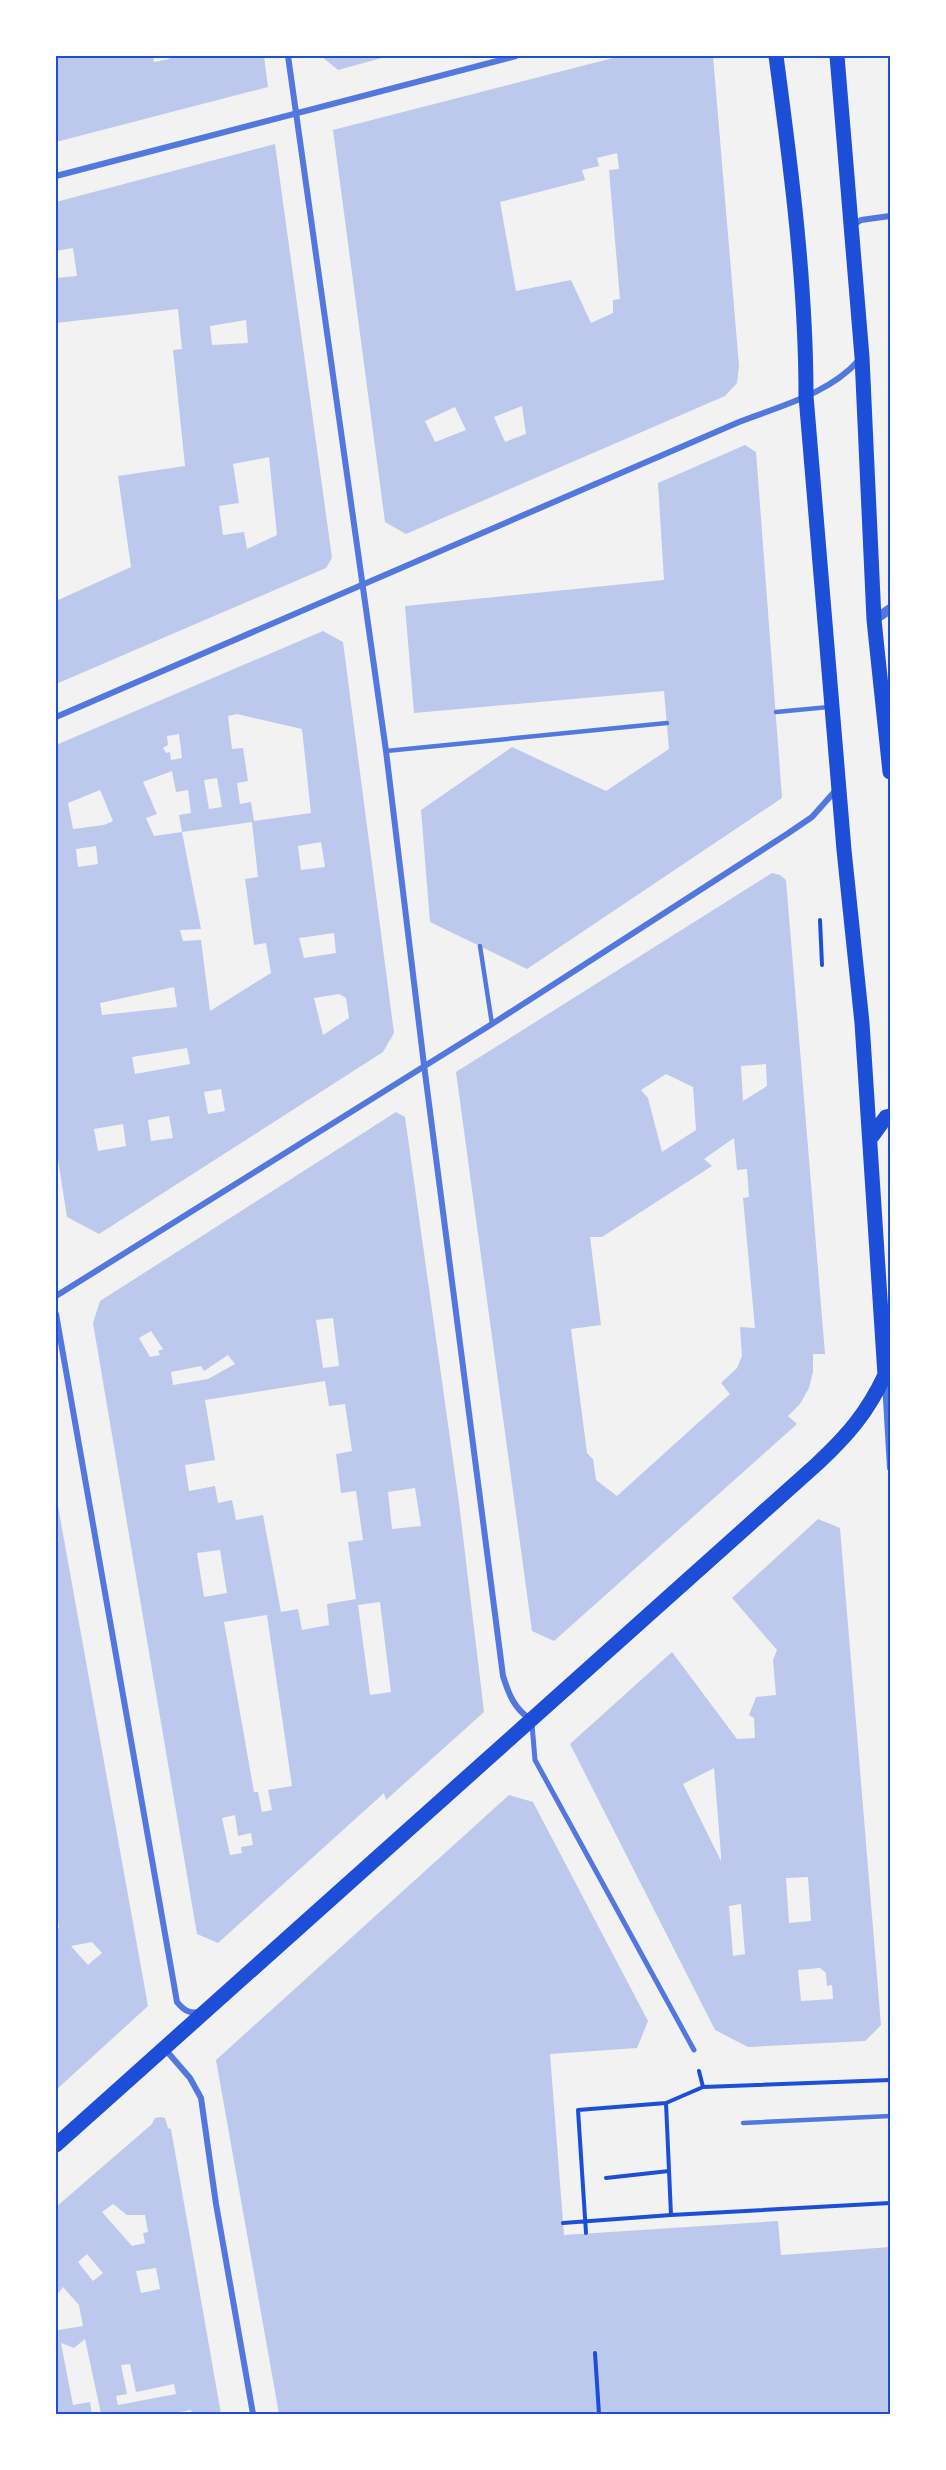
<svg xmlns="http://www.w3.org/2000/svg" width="946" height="2470" viewBox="0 0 946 2470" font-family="'Noto Sans',sans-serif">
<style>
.building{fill:#bdc9ec;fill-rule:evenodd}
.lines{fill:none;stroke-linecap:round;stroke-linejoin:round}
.path{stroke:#1d4ed8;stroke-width:4}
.service{stroke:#5277de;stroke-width:4.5}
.pedestrian{stroke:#5277de;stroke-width:5}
.minor{stroke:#5277de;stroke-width:6}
.tertiary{stroke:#5277de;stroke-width:10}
.primary{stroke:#1d4ed8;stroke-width:15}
.neatline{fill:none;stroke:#1d4ed8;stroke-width:2}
</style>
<rect width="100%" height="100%" fill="#f2f2f2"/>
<path class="building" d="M56 56H153L154 62 169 59 168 56H264L268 87 56 142Z
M321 56H389L338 70Z
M621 56H713L739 366 737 383 725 396 406 534 385 522 333 130ZM617 153 619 169 609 170 620 299 613 300V313L591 323 571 280 516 291 500 202 585 180 582 170 599 166 597 158ZM522 406 526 434 505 442 494 417ZM455 407 466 430 435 442 425 421Z
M275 144 332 558 326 568 56 684V601L131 567 118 476 185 466 173 350 182 349 178 309 56 323V278L77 276 73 248 56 251V202ZM246 320 248 343 212 345 210 326ZM269 457 277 535 247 549 244 532 223 535 219 506 239 503 233 464Z
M745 445 756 452 782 798 527 969 430 922 421 810 512 747 606 791 669 749 664 691 414 713 405 606 664 580 658 483Z
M323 631 343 642 394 1033 383 1052 99 1234 67 1217 56 1147V745ZM237 714 302 729 311 813 254 821 251 802 240 804 237 783 248 781 243 748 232 749 228 716ZM179 734 182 758 171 760 170 752 166 753 163 748 168 745 167 736ZM172 771 176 792 188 790 191 813 179 815 182 832 252 822 258 877 245 879 254 945 266 943 271 973 210 1011 201 940 183 941 180 930 201 929 182 832 154 836 146 818 157 814 143 782ZM217 778 222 807 209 809 204 780ZM100 790 113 821 104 825 73 829 68 803ZM321 842 325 867 301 870 298 846ZM96 846 98 864 78 867 76 849ZM334 933 336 953 304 958 299 938ZM174 987 177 1007 102 1015 100 1003ZM339 994 346 998 349 1018 323 1035 314 998ZM187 1048 190 1064 135 1074 132 1057ZM221 1089 225 1111 208 1114 204 1092ZM169 1116 173 1138 151 1141 148 1120ZM123 1124 126 1146 98 1151 94 1129Z
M772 873 780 875 786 880 825 1354H813V1372L809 1388 800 1404 788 1416 797 1424 554 1641 532 1631 456 1072ZM766 1064 767 1086 743 1101 741 1066ZM666 1074 693 1087 696 1130 662 1152 648 1098 641 1090ZM734 1138 737 1170 747 1169 749 1197 743 1198 755 1328 740 1327 742 1356 737 1368 721 1383 730 1394 617 1496 596 1480 593 1459 587 1453 571 1329 601 1325 590 1237H602L712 1166 704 1159Z
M396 1112 405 1117 459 1503 484 1712 386 1800 384 1793 218 1943 197 1934 93 1323 100 1301ZM333 1318 339 1366 323 1368 316 1320ZM151 1331 163 1349 158 1351 160 1355 150 1357 139 1338ZM228 1355 235 1364 208 1379 173 1385 171 1372 201 1366 204 1371ZM325 1381 329 1406 345 1404 352 1451 336 1454 341 1493 356 1491 363 1540 348 1542 356 1599 327 1604 329 1625 302 1630 298 1609 281 1612 263 1515 236 1520 232 1500 218 1503 215 1486 189 1491 185 1465 215 1460 205 1400ZM415 1488 421 1526 392 1529 388 1492ZM220 1550 227 1593 204 1597 197 1553ZM380 1602 391 1692 370 1695 358 1605ZM267 1615 292 1786 268 1790 272 1810 262 1812 258 1792H254L224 1622ZM235 1815 238 1836 251 1833 253 1845 241 1847 242 1853 230 1855 222 1818Z
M56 1495 148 2006 56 2090V1929L59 1928 56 1911ZM92 1942 102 1953 88 1965 71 1946Z
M818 1519 840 1528 881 2025 865 2041 748 2047 715 2030 570 1744 672 1652 737 1739 755 1738 754 1718 749 1715 756 1697 776 1695 773 1660 777 1650 732 1598ZM714 1768 721 1855V1861L683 1784ZM808 1877 811 1921 789 1923 786 1878ZM741 1904 745 1954 733 1956 729 1906ZM820 1968 826 1973 827 1986 832 1985 833 1999 801 2001 798 1970Z
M509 1795 533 1802 648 2021 637 2048 550 2054 564 2235 778 2221 781 2255 890 2247V2414H279L216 2060Z
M160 2117 165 2118 168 2128 171 2129 221 2414H192L191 2410 167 2414H101L85 2339 74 2348 61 2343 73 2405 90 2402 92 2414H56V2322L58 2330 83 2326 79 2305 63 2287 56 2296V2207L152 2124 155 2118ZM113 2204 127 2215H145L148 2232 143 2233 145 2243 132 2246 102 2212ZM87 2254 103 2273 93 2281 78 2262ZM156 2268 160 2289 141 2293 136 2271ZM130 2364 136 2392 174 2384 176 2394 118 2405 116 2396 127 2394 121 2365Z"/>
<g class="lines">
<path class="path" d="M820 920 822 965
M699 2071 703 2087
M890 2080 703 2087 666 2103 671 2215 890 2203
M606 2178 669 2171
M563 2223 671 2215
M586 2233 578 2110 666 2103
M595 2353 599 2414"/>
<path class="service" d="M776 712 829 707
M386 751 667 723
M480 946 492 1024
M743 2123 890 2116"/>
<path class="pedestrian" d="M532 1724 535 1760 694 2050"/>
<path class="minor" d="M288 56 386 751 424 1065 503 1676C509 1695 514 1708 531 1720
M56 176 516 56
M853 225 861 220 890 216
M56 717 739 422C780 406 829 394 859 360
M56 1296 492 1024 787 834 812 817 836 790
M56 1314 177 2002C183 2009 188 2014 198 2012
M885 1382 890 1468
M164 2048 190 2078 201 2098 216 2204 253 2414"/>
<path class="tertiary" d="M874 620 890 609"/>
<path class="primary" d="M837 56 862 357 874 620 890 772
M870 1139 886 1117 890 1116
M56 2145 817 1464C848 1435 867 1413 885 1375L862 1023 844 850 806 396C806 282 791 168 776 56"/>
</g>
<rect width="946" height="2470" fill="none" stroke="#ffffff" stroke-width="114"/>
<rect x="57" y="57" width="832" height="2356" class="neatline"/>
</svg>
